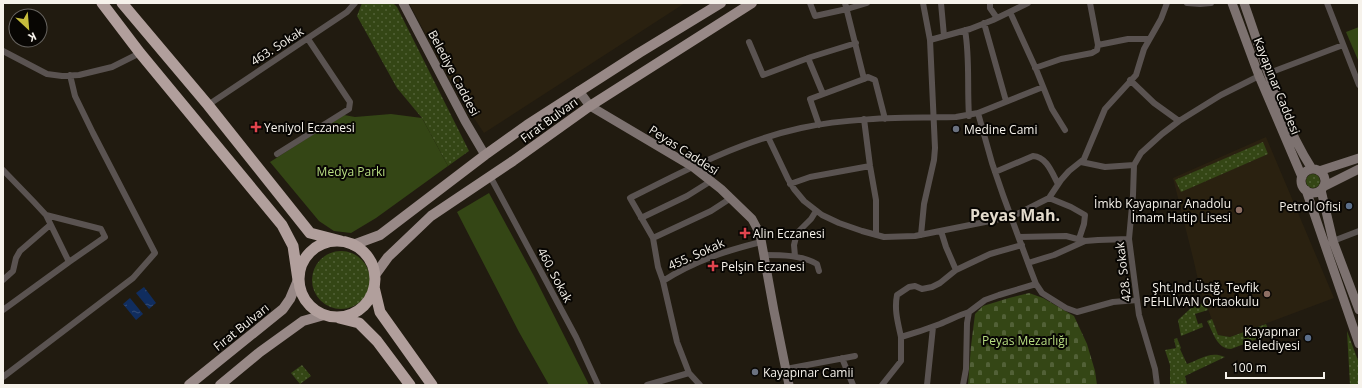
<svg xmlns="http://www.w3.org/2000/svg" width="1362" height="388" viewBox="0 0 1362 388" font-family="'Open Sans',sans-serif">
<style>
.built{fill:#2a2110}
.grass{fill:url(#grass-dots)}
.cemetery{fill:url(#cemetery-stones)}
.park{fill:#344615}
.water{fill:url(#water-ripples)}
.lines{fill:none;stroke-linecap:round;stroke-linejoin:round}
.street{stroke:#5a5351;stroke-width:6}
.secondary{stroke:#7d7270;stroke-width:9}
.primary{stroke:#988987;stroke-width:10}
.highway{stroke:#b19f9c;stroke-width:11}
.health-dot{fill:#e0444e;stroke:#080603;stroke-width:1.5}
.worship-dot{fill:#6b7280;stroke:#080603;stroke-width:1.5}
.service-dot{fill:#5c6f8a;stroke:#080603;stroke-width:1.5}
.education-dot{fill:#8d6e63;stroke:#080603;stroke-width:1.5}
.labels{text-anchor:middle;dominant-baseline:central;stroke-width:4;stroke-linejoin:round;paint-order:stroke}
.street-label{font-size:12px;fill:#f6f2eb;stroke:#080603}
.poi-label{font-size:12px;fill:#f6f2eb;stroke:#080603;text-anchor:start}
.park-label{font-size:12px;fill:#b8de82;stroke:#080603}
.district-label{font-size:16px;font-weight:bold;fill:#e2dacc;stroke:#080603}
</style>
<defs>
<pattern id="grass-dots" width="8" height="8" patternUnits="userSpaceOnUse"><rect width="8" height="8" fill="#344615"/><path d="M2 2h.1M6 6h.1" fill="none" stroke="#526137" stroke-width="1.8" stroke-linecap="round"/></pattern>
<pattern id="cemetery-stones" width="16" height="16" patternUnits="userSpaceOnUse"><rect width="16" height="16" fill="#344615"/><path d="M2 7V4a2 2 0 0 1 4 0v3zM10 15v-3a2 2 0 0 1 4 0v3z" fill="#526137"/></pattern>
<pattern id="water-ripples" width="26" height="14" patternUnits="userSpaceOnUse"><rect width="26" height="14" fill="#102d5f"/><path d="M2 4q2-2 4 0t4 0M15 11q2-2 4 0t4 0" fill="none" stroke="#334c76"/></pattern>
</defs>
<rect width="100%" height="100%" fill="#211b10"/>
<path class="built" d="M409 3H685L484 133 459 96Z
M1266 137 1334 298 1230 337 1218 335 1200 289 1194 262 1173 178Z"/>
<path class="grass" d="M362 3H393L397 7 469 151 448 166 422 118 397 88 357 16Z
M1263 142 1268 154 1181 192 1175 180Z
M1306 181a7 7 0 1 1 14 0a7 7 0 1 1-14 0Z
M312 280a29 29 0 1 1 58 0a29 29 0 1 1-58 0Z
M1205 302 1208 310 1195 314 1198 324 1202 323 1203 327 1181 336 1178 320 1191 308Z
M1212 319 1218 335 1230 337 1266 324 1270 334 1231 349C1217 349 1213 332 1207 321Z
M1347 331 1359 363V385H1350Z
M1177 338 1181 348 1180 349 1187 364C1202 359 1209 351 1225 357L1185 376 1187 385H1170V365L1165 350 1176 348 1174 339Z
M302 365 311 376 300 384 291 373Z"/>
<path class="cemetery" d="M1029 293 1043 298 1074 316 1087 344 1095 371 1097 385H968L971 346 975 314 983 306 1009 298Z"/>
<path class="park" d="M1359 27V59L1358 60 1346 32Z
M391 114 422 118 448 166 376 218 351 233 334 231 319 221 270 162 344 115 355 117Z
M489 193 534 276 589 385H549L519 332 457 212Z"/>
<path class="water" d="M144 287 156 303 149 309 136 293Z
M130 298 143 314 136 320 123 304Z"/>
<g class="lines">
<path class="street" d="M810 3 815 16 847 9 867 3
M845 3 864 79 868 77 875 80 885 119
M941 3 944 36
M990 3V8L997 18
M1187 3 1200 4 1211 3
M1327 3 1359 85
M1010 12 1036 69 1052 109 1065 130
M984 23 1006 101
M965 30C970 58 967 87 969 116
M930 40 970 29 993 20 1028 3
M749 42 763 75 811 57 856 43
M1098 45 1128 39H1149
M3 51 47 74 62 76 79 75 112 67 140 53
M808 58 823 94
M1035 68 1061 59 1092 53 1097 50 1098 45 1090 3
M1269 73 1343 45
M1130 80 1154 103 1179 121
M208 105 347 12 355 3
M978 113 992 163 1003 195 1031 271 1036 284 1042 293 1066 308 1077 312 1113 302 1137 300
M864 119 870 166 876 200V235
M819 125 810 99 864 79
M768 137 788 179 794 189 804 201 822 215 839 223 862 231 884 237 915 236 995 220 1017 214 1049 198 1061 180 1069 171 1084 159 1105 109 1136 75 1144 49 1161 19 1167 3
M277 154 349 109 350 102 308 39
M1081 162 1105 167 1134 165
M3 170 33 201 46 215 69 262 3 310
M995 172 1033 156C1047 157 1052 173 1058 184
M490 176 576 337 598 385
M790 184 810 177 870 166
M1049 198 1071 207 1085 215 1084 224 1079 239
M46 215 101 229 105 237 69 262
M641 218 687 196 711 181
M941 231 946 247 956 270
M921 235 924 204 934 160 935 148 930 40 923 3
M1019 237 1066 236 1085 241
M653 238 711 211 731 198
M1333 241 1359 231
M763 255C782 255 801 255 817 264L819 271
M795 256 794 245 797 233 811 219 816 211
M1028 263 1054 255 1085 241 1098 240 1129 239
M3 280 13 271 16 258 20 251 50 225
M663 281C694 261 725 251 761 242
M901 337C898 323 894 310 897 295L909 287 915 286 922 289 932 287 940 283 956 270 975 261 990 254 1022 245
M842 358 853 385
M786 369 855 356
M3 377 133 278 155 253 93 133 75 96 70 75
M647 385 689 373
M700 385 689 373 677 342 663 281 658 267 653 238 630 198C685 170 741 141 801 128 852 117 905 118 956 117L978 113 1043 87
M882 385 901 361V337C915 333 927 329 940 324 950 320 959 315 969 312
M927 385 933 327
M963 385 966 369 967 323 969 312 985 300 999 295 1036 284
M1157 385 1155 369 1139 315 1129 239 1133 195 1134 165 1141 153 1162 134 1179 121 1221 95 1259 76"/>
<path class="secondary" d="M403 3 465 121 485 155
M1232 3 1259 76 1302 177
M1244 3C1264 59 1280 119 1312 169
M579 91 590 106 693 167 721 189 752 219 760 234 774 311 789 385
M1301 181a12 12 0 1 1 24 0a12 12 0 1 1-24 0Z
M1319 171 1359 158
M1323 187 1359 169
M1306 190 1359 344
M1321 190 1333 241 1359 310"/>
<path class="primary" d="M353 245 380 235 485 155 527 125 639 53 721 3
M375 275 388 257 431 216 513 161 590 106 752 3
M189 385 283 309 290 299 298 280
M220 385 260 352 303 321 324 315"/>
<path class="highway" d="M102 3 140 53 282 225 293 246 298 280
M122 3 208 105 310 233 341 241
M299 279a38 38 0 1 1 76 0a38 38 0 1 1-76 0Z
M374 287 380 312 432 385
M339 318 359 323 377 341 410 385"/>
</g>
<g class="health-dot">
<path d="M254 121h4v4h4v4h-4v4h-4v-4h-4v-4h4z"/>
<path d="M743 227h4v4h4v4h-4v4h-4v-4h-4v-4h4z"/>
<path d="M711 260h4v4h4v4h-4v4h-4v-4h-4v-4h4z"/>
</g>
<g class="worship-dot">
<circle cx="956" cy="129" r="4"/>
<circle cx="755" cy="372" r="4"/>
</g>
<g class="service-dot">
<circle cx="1349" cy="206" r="4"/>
<circle cx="1308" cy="338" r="4"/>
</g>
<g class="education-dot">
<circle cx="1239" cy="210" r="4"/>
<circle cx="1267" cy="294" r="4"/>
</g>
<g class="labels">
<g class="street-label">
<text transform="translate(277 46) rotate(-33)">463. Sokak</text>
<text transform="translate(454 73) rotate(62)">Belediye Caddesi</text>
<text transform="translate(1277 86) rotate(68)">Kayapınar Caddesi</text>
<text transform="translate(549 120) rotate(-36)">Fırat Bulvarı</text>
<text transform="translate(684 150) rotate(33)">Peyas Caddesi</text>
<text transform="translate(696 254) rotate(-24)">455. Sokak</text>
<text transform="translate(1123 272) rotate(-97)">428. Sokak</text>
<text transform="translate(555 275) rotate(62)">460. Sokak</text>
<text transform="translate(241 327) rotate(-39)">Fırat Bulvarı</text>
</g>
<g class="poi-label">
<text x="264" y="127">Yeniyol Eczanesi</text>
<text x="964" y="129">Medine Cami</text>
<text x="1231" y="203" text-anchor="end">İmkb Kayapınar Anadolu<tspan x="1231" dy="14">İmam Hatip Lisesi</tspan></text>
<text x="1341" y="206" text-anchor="end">Petrol Ofisi</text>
<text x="753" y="233">Alin Eczanesi</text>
<text x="721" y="266">Pelşin Eczanesi</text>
<text x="1259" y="287" text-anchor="end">Şht.Jnd.Üstğ. Tevfik<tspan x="1259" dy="14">PEHLİVAN Ortaokulu</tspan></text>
<text x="1300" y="331" text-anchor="end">Kayapınar<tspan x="1300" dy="14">Belediyesi</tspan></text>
<text x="763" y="372">Kayapınar Camii</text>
</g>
<g class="park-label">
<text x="351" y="171">Medya Parkı</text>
<text x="1025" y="340">Peyas Mezarlığı</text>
</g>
<g class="district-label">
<text x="1015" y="215">Peyas Mah.</text>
</g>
</g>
<rect width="1362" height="388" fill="none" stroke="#f6f2eb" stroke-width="8"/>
<g transform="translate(28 28) rotate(154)"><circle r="19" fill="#080603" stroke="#676460"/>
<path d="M0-3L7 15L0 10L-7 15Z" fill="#c6bc3c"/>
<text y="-6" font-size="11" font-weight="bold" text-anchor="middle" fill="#f6f2eb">K</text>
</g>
<path d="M1226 372v6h98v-6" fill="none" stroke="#f6f2eb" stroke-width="2"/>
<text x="1232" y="372" font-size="12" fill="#f6f2eb" stroke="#080603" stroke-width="3" paint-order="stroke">100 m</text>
</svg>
